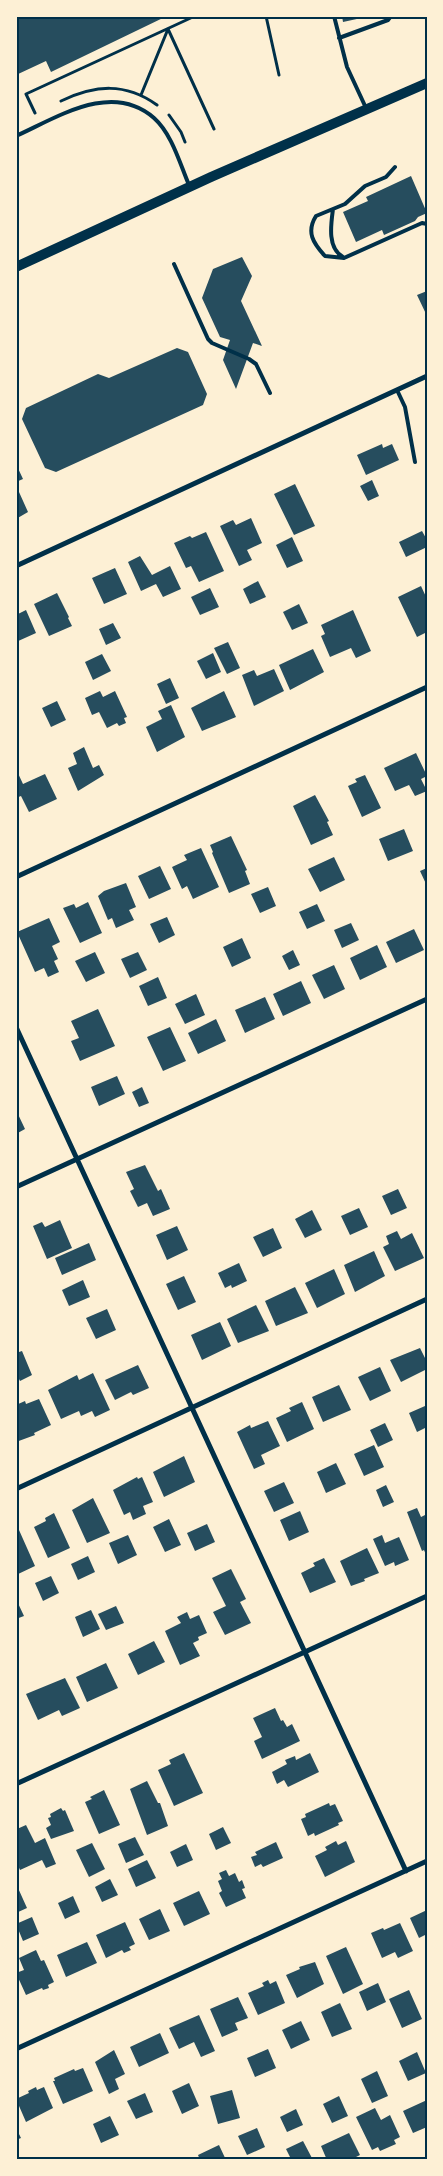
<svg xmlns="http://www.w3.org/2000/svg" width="443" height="2176" viewBox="0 0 443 2176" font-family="'Noto Sans',sans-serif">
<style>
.building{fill:#264d5e}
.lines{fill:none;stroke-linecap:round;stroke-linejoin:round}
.path{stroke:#003049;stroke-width:3}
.service{stroke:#003049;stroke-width:4}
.minor{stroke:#003049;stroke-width:5}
.secondary{stroke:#003049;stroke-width:10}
.neatline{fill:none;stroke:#003049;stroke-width:2}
</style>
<rect width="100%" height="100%" fill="#fdf0d5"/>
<path class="building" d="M16 16H167L51 72 46 61 16 75Z
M342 16H365L366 17 343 22Z
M411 176 427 213 418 217 415 221 384 235 382 230 356 242 343 212 368 201 366 197Z
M242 257 252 276 241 301 262 346 253 343 236 389 223 360 230 340 220 337 202 298 213 269Z
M427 291V316L417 295Z
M177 348 188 352 207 394 203 405 56 472 45 468 22 419 26 408 98 374 109 378Z
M382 444 383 448 392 444 399 460 366 475 357 455Z
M16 464 23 479 16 482Z
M372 480 379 496 368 501 360 486Z
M295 484 315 526 294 535 274 494Z
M19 492 28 512 16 519V493Z
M251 518 262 543 247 550 252 560 239 566 220 526 233 520 236 525Z
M422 531 427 540V547L406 557 399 542Z
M206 532 224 571 199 582 191 566 186 568 174 543 190 536 192 538Z
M292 537 303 561 287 568 276 545Z
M140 556 152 575 170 566 181 589 163 597 156 584 141 591 128 562Z
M115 568 127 594 104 604 92 578Z
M258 581 266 597 250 604 243 589Z
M421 586 427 599V632L417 637 398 597Z
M210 588 219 607 200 615 191 597Z
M57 593 69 617 68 618 72 626 49 636 34 604Z
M299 604 308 623 292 630 283 612Z
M26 610 36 633 16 642V615Z
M353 610 371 651 356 658 351 648 330 657 321 636 325 634 321 625Z
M113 623 121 638 106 645 99 629Z
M228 642 240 668 227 674 214 648Z
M313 649 324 672 290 690 279 665Z
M213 653 221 672 206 679 197 661Z
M102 654 111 671 93 680 85 662Z
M274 669 284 691 254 706 242 675 254 670 257 676Z
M170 678 179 698 166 704 157 684Z
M100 691 103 697 115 691 127 717 124 718 126 723 119 726 117 723 107 728 99 712 92 715 85 698Z
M224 691 236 717 202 731 191 708Z
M57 701 66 720 51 727 42 708Z
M171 705 185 737 157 752 146 727 162 719 158 711Z
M84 747 93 768 99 765 104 775 78 791 68 768 77 764 73 753Z
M416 753 427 776 421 779 427 791 415 796 409 785 395 791 384 768Z
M16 769 23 784 45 774 57 799 29 812 21 796 16 798Z
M365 775 381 808 362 817 348 786 357 782 355 779Z
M315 795 329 821 327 822 333 835 311 845 293 806Z
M404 829 413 851 388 861 379 839Z
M231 836 247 870 245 871 250 884 229 893 212 853 213 852 210 845Z
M201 848 219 887 193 899 187 886 182 889 172 867 187 860 184 855Z
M334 857 345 880 320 892 308 869Z
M160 866 171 889 149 899 138 876Z
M427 868V886L420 871Z
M126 883 136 907 129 910 134 920 116 928 112 918 108 920 98 896 104 891Z
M268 887 276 906 260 913 251 894Z
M88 902 102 933 80 943 63 908 74 904 76 908Z
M317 904 325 921 307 929 299 912Z
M167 917 175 935 159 943 150 924Z
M49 918 60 942 52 946 58 959 54 961 59 972 48 977 44 968 35 972 17 932Z
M351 923 359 940 342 948 334 930Z
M414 929 424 950 396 963 386 942Z
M242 938 251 958 232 967 223 947Z
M377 945 387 967 360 980 350 958Z
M293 950 300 965 289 970 282 956Z
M95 952 105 973 86 982 75 961Z
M138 952 147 970 130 978 121 959Z
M334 965 345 989 324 999 312 975Z
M158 977 167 998 148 1006 139 986Z
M301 981 311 1003 283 1016 273 994Z
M196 994 205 1015 185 1024 175 1004Z
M265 997 275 1019 245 1033 235 1010Z
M98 1009 115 1046 80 1061 71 1041 79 1038 71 1021Z
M216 1019 226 1041 198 1054 188 1033Z
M170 1027 186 1061 163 1071 147 1037Z
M117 1076 125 1094 99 1106 91 1087Z
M142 1087 149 1103 139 1107 132 1092Z
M16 1110 25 1129 16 1134Z
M145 1165 158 1191 161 1189 170 1209 153 1216 147 1203 138 1207 130 1191 134 1189 126 1172Z
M398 1189 407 1208 391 1215 382 1196Z
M359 1208 368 1227 350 1235 341 1216Z
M312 1210 322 1230 305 1238 295 1219Z
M60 1220 72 1248 47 1259 33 1226 42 1222 45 1227Z
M177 1226 188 1250 167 1260 156 1235Z
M273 1228 282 1248 263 1257 253 1237Z
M397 1231 401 1239 412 1233 424 1258 395 1271 383 1247 389 1244 386 1236Z
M89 1243 96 1260 62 1275 55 1258Z
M374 1251 385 1276 355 1292 344 1265Z
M239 1263 247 1281 232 1288 231 1285 225 1288 218 1273Z
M334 1269 345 1294 317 1308 305 1283Z
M184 1276 196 1302 178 1310 166 1284Z
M83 1280 90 1297 69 1306 62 1290Z
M295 1287 308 1313 276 1326 265 1301Z
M256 1305 269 1331 238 1343 227 1319Z
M107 1309 116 1330 96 1339 86 1318Z
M220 1322 231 1346 202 1360 191 1335Z
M420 1348 427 1362V1369L401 1382 390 1360Z
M22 1351 32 1375 20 1381 16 1373V1353Z
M138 1365 149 1388 133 1395 131 1392 115 1400 105 1380Z
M380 1367 391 1391 370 1401 358 1377Z
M93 1373 110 1410 95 1417 92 1411 81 1416 79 1411 61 1419 48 1390 77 1375 79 1380Z
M339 1385 351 1410 323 1422 312 1397Z
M39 1399 51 1425 34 1433 35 1435 16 1442V1405L25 1401 26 1404Z
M302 1402 314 1429 287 1442 276 1418 291 1411 289 1408Z
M425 1406 427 1427 417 1432 409 1413Z
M268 1421 280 1446 261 1455 265 1464 254 1469 237 1432 250 1425 251 1428Z
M385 1423 393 1440 378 1447 370 1430Z
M374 1445 384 1467 364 1476 354 1454Z
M184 1456 195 1482 164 1497 153 1472Z
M336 1463 346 1484 326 1493 317 1472Z
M137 1477 138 1479 142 1477 153 1502 143 1506 146 1514 133 1520 130 1512 124 1515 113 1490Z
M284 1482 294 1503 274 1512 264 1491Z
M386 1485 394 1502 383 1507 376 1490Z
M93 1498 110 1533 87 1543 72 1510Z
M417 1508 421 1517 427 1514V1557L424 1550 422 1551 407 1512Z
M300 1511 309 1532 289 1541 280 1520Z
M54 1513 70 1548 48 1558 34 1527 46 1521 45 1518Z
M169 1519 181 1545 165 1552 153 1527Z
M207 1524 215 1542 195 1551 187 1533Z
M19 1530 35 1566 16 1575V1532Z
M128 1535 137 1555 118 1564 109 1543Z
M382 1535 385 1543 399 1537 409 1560 395 1566 394 1562 385 1566 373 1539Z
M367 1548 379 1573 364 1579 365 1581 351 1586 340 1561Z
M88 1556 95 1572 78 1580 71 1564Z
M324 1558 336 1582 310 1593 301 1573 315 1566 313 1563Z
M231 1569 246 1599 240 1602 251 1623 225 1635 213 1612 226 1606 212 1578Z
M51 1576 59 1593 43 1601 35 1583Z
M16 1599 24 1616 16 1619Z
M116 1606 124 1623 106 1630 98 1614Z
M91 1610 100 1629 83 1637 75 1617Z
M187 1612 190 1619 199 1615 207 1633 198 1637 199 1640 193 1643 200 1656 180 1665 165 1631 181 1623 177 1617Z
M154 1641 165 1662 138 1675 128 1654Z
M106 1663 118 1688 87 1702 76 1677Z
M65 1678 80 1708 62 1716 59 1710 38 1720 26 1694Z
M275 1708 281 1721 283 1720 287 1727 292 1724 300 1741 262 1759 254 1741 262 1737 253 1718Z
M184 1753 203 1793 174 1806 158 1770 171 1764 169 1760Z
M310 1753 319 1772 288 1787 284 1780 277 1784 272 1772 287 1764 285 1760 295 1756 296 1760Z
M147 1781 158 1803H160L168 1826 147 1835 130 1789Z
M104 1790 120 1825 99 1834 85 1802 92 1799 90 1797Z
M329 1803 330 1806 335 1804 343 1821 338 1823 339 1825 315 1836 314 1833 308 1836 301 1819 306 1817 305 1814Z
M61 1808 63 1811 65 1810 74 1831 51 1839 46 1828 51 1825 48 1818 51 1817 50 1814Z
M26 1825 35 1843 45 1838 56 1864 46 1868 42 1860 20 1870 16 1861V1833L18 1832 17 1829Z
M223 1827 231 1843 216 1850 209 1834Z
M135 1837 144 1855 126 1863 118 1844Z
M336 1841 338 1845 346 1841 355 1862 325 1877 315 1856 327 1850 325 1847Z
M276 1842 283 1858 263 1867 261 1864 255 1867 251 1857 257 1855 255 1852Z
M92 1843 105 1869 89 1877 76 1850Z
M186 1844 193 1860 177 1867 170 1852Z
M147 1860 156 1878 136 1887 128 1869Z
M226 1870 229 1876 235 1873 239 1882 242 1880 245 1888 242 1889 246 1898 226 1907 219 1893 222 1891 218 1881 222 1879 219 1873Z
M110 1879 118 1895 102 1902 95 1887Z
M18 1888 27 1908 16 1913V1889Z
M199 1891 210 1914 184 1926 173 1903Z
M73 1896 80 1912 65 1919 58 1903Z
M160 1909 170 1931 149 1940 139 1919Z
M427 1910V1934L419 1938 410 1918Z
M32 1917 39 1934 23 1941 16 1924Z
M125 1922 135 1944 129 1947 131 1950 124 1953 122 1950 106 1958 96 1935Z
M400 1923 413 1951 398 1958 395 1952 382 1958 371 1933 383 1928 384 1930Z
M87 1942 97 1963 66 1977 57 1955Z
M346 1947 363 1984 343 1994 326 1956Z
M36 1950 41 1961 44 1960 54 1982 48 1985 49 1988 43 1990 42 1988 26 1995 16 1973 24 1970 19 1958Z
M315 1962 324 1984 297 1998 286 1975 300 1969 299 1967Z
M268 1980 270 1984 276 1981 285 2003 258 2015 248 1993 264 1986 262 1983Z
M378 1983 386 2002 367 2011 359 1992Z
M409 1990 422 2019 402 2028 389 1999Z
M238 1997 248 2018 235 2023 238 2030 222 2037 210 2009Z
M340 2003 352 2029 332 2037 321 2012Z
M199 2015 215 2051 201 2057 194 2042 179 2049 169 2028Z
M301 2021 310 2040 291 2049 282 2030Z
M160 2033 169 2053 139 2067 130 2047Z
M268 2049 276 2068 255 2077 247 2058Z
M114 2050 125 2074 115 2079 119 2089 109 2094 95 2062Z
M417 2052 426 2073 408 2081 399 2061Z
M83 2068 93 2091 63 2104 53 2081H55L54 2078 74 2069 75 2071Z
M377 2071 388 2096 372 2103 361 2079Z
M189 2083 199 2106 182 2114 172 2091Z
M36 2087 37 2090 44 2087 53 2108 26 2122 16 2099 29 2093 28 2091Z
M232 2090 240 2118 218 2124 210 2096Z
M145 2093 153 2112 136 2119 127 2101Z
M339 2096 348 2116 332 2123 323 2104Z
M427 2100V2127L413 2133 403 2111Z
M375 2108 381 2120 390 2115 400 2137 394 2140 396 2144 380 2151 378 2147 372 2150 356 2117Z
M296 2109 303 2125 287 2132 280 2117Z
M110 2116 119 2135 101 2143 93 2124Z
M16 2128 21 2138 16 2140Z
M257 2128 265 2147 247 2155 238 2136Z
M349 2133 360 2155 350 2160H327L321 2146Z
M303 2141 313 2160H285L290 2157 286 2149Z
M219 2145 226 2160H200L198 2155Z"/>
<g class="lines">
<path class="path" d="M266 16 279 75
M168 29 214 129
M141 95 168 29
M61 101C95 85 125 82 157 105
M35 113 26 94 195 16
M169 115 181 132 185 142"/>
<path class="service" d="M334 16 347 67 366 108
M339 38 388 20 391 16
M16 136C58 117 112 81 154 118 172 134 180 164 189 185
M395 167 386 177 365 186 345 204 316 216C306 232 313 243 325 256L344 258 422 223 427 224
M333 209C331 224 327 248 343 257
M174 264 208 339 212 343 249 359 256 364 270 393
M397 390 405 407 415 462"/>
<path class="minor" d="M16 566 427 376
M16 877 427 687
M16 1027 406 1871
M16 1187 427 999
M16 1489 427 1299
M16 1784 427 1596
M16 2049 427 1861"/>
<path class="secondary" d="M16 267 211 177 427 83"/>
</g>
<rect width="443" height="2176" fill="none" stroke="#fdf0d5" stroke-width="35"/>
<rect x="18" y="18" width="408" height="2140" class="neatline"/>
</svg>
